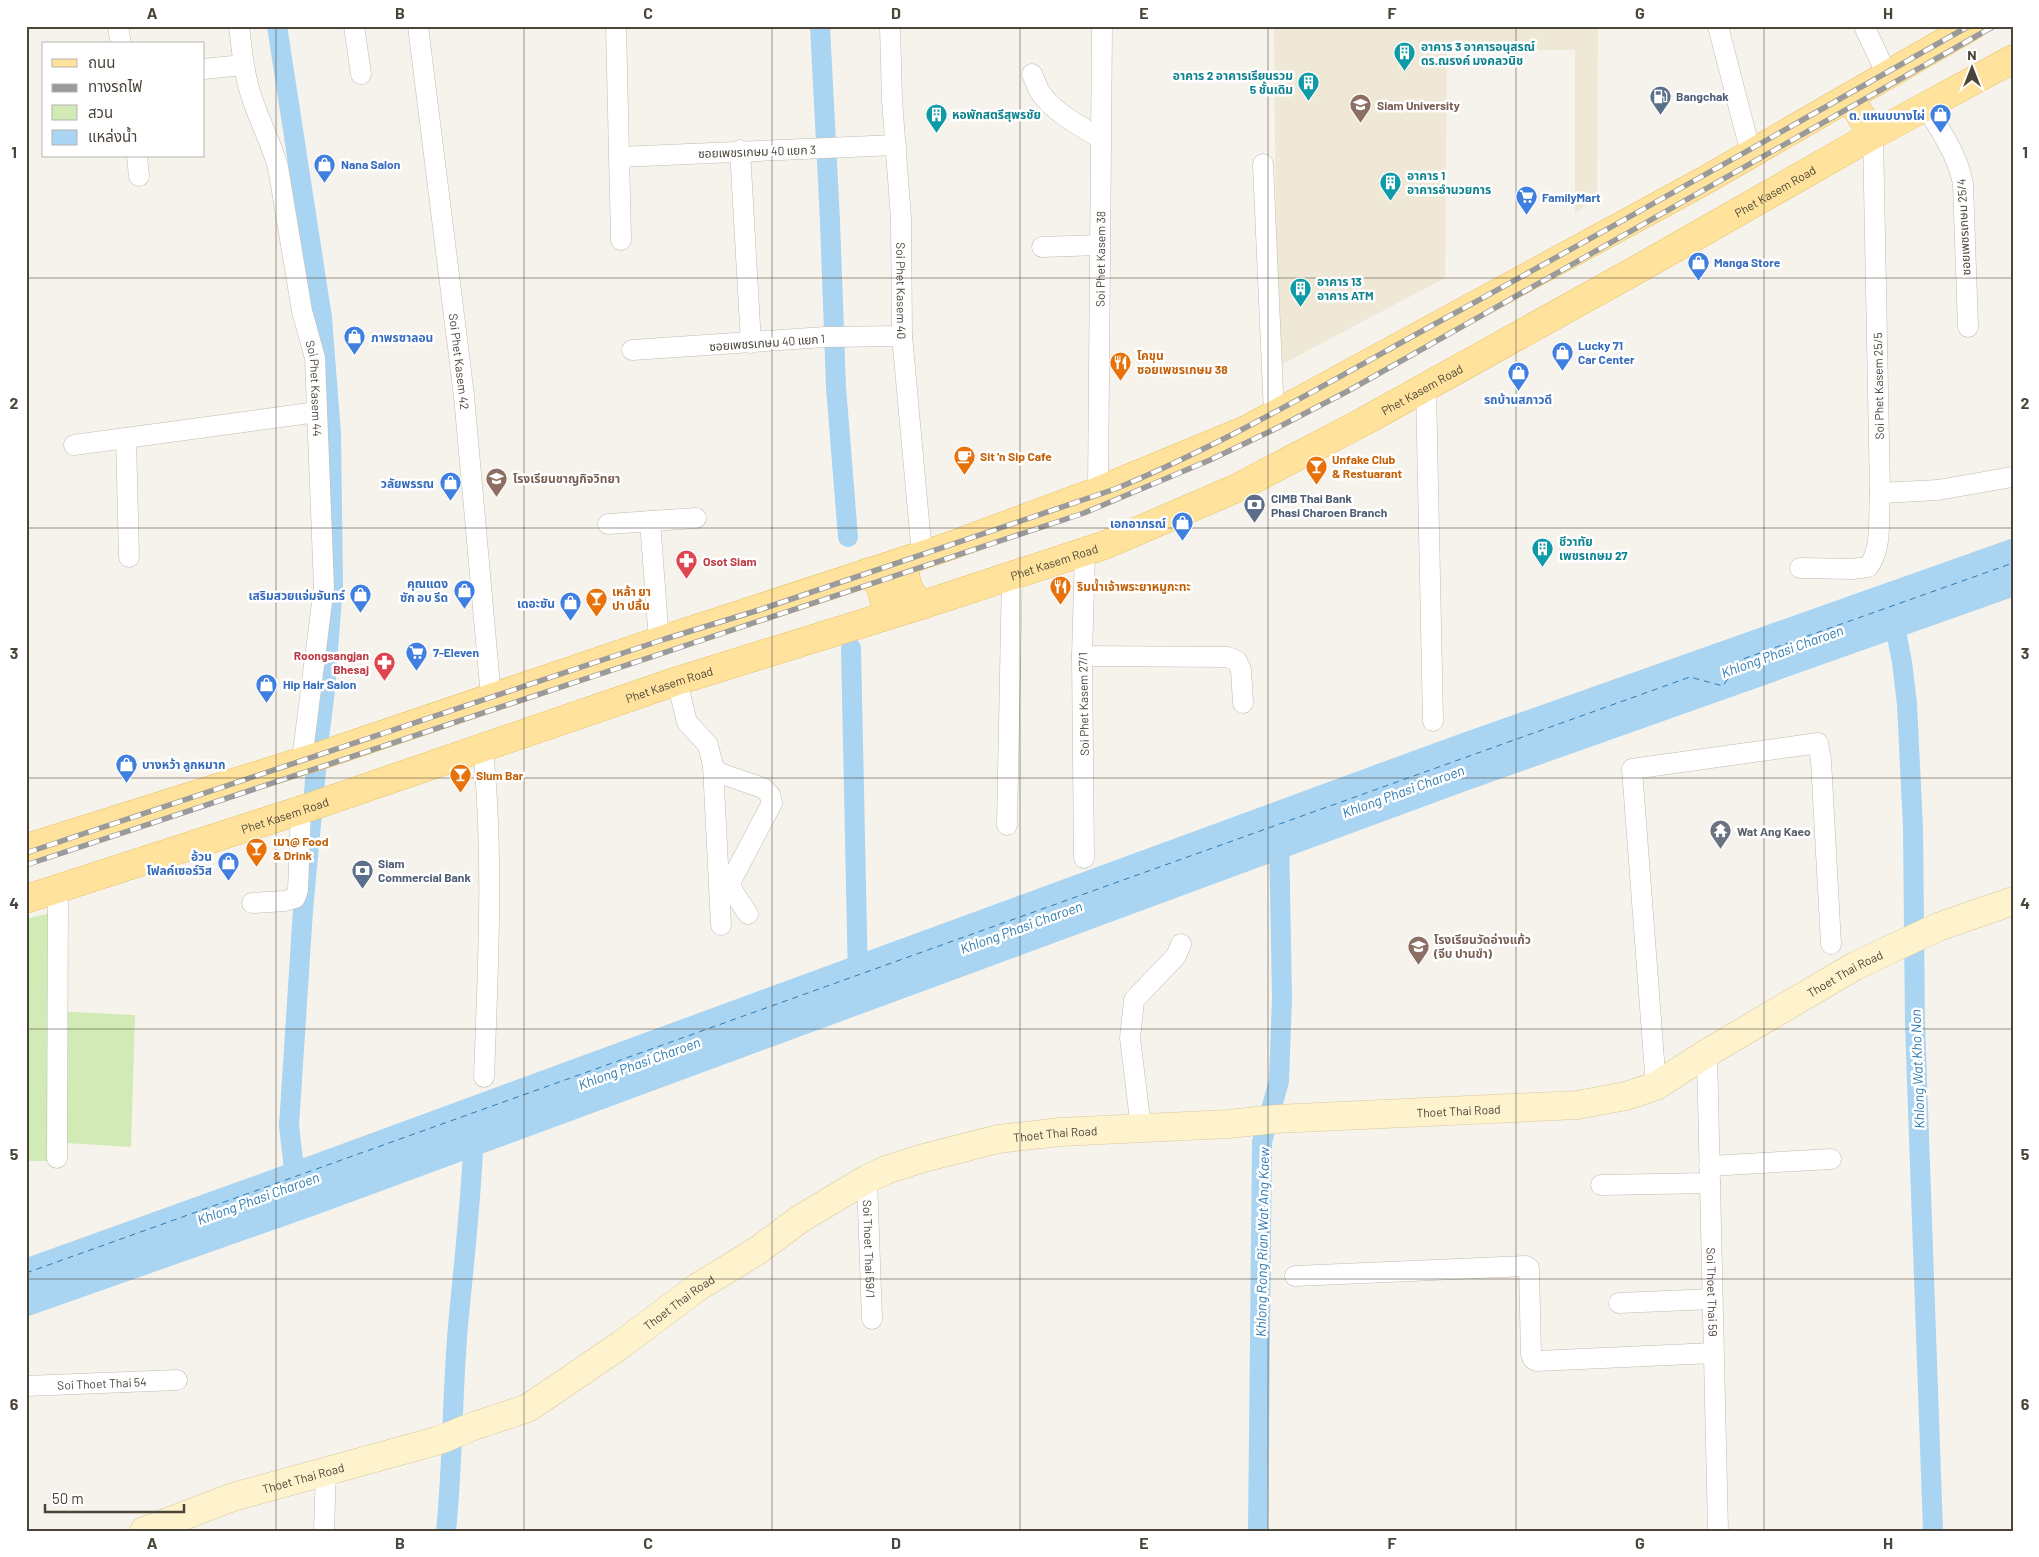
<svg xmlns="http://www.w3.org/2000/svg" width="2039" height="1557" viewBox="0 0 2039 1557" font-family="Barlow,'Noto Sans Thai',sans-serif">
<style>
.education{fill:#efe8d6}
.green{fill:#d2eab5}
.water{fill:#a9d4f2}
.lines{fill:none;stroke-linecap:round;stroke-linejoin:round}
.canal{stroke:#a9d4f2;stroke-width:20}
.ferry{stroke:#2e7ab2;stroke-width:1;stroke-dasharray:6 5;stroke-linecap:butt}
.street-casing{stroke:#c2bbae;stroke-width:21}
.secondary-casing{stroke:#d6c79b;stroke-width:29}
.primary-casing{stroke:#e6c16a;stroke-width:29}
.street{stroke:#fff;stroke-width:20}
.secondary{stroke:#fff3cd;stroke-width:28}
.primary{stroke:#ffe39c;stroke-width:28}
.rail-casing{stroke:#9a9a9a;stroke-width:5.5}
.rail{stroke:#fff;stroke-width:4;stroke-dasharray:11;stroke-linecap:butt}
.grid{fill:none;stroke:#4b4439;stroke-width:1;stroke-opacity:0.55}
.labels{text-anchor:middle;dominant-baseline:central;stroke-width:5;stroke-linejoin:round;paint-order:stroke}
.culture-label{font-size:12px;font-weight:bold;fill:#0d838f;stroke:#fff;text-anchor:start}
.service-label{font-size:12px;font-weight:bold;fill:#4e5e75;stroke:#fff;text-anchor:start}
.education-label{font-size:12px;font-weight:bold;fill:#785e54;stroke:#fff;text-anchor:start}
.shop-label{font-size:12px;font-weight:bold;fill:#366cbe;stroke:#fff;text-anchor:start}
.street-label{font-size:12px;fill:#4b4439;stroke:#fff}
.food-label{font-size:12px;font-weight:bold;fill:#c56008;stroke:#fff;text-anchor:start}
.health-label{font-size:12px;font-weight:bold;fill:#be3a42;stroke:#fff;text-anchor:start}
.worship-label{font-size:12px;font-weight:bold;fill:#5b616d;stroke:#fff;text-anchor:start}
.water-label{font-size:14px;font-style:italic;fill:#2e7ab2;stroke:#fff}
.neatline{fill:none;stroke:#4b4439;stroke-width:2}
.grid-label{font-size:16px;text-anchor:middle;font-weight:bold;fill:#4b4439}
</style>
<rect width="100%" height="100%" fill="#f6f3ec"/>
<path class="education" d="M1274 26H1598L1597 198 1575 213V50H1447L1445 278 1277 367Z"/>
<path class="green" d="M50 913 52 1011 135 1015 131 1147 66 1143V1161H26V919Z"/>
<path class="water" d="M2013 538V597L1466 791 316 1215 26 1317V1258L301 1159 1451 737Z"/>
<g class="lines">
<path class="canal" d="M277 26 322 318 331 434 333 584 325 690 319 738 303 910 289 1126 296 1185
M820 26 830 221 836 387 848 537
M1892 611 1902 662 1907 704 1913 828 1915 1024 1933 1531
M851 648 858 981
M446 1531C453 1463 452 1394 458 1326 464 1260 472 1195 474 1129
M1258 1531 1262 1142 1279 1081 1282 998 1279 835"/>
<path class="ferry" d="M26 1273 1690 677 1723 686 1740 660 2013 563"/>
<defs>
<g id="street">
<path d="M118 26 121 44"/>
<path id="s1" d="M239 26C242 51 244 75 252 98 260 122 271 143 278 167L302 311 315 358 324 587 302 760"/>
<path d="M354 26 361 74"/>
<path id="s2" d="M418 26 464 396 491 697"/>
<path d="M616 26 621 240"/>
<path id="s3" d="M890 26 892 100 901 218 902 336 922 555"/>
<path d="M1718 26 1751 154"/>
<path d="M1864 26 1887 75"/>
<path d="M204 69 243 65"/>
<path d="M1032 74C1035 80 1037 87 1040 92 1054 113 1080 126 1100 138"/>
<path d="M1926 106C1940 131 1958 155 1963 184L1968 327"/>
<path d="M740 150 751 343"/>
<path d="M137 156 139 176"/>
<path d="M619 157 896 145"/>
<path d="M1263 164 1274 414"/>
<path d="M1042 247 1099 245"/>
<path d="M632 350 825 337 902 336"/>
<path d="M1426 388 1433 721"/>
<path d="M126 438 129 557"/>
<path d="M74 445 317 412"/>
<path id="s4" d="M1098 491 1102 26"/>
<path d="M1880 493 1938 490 2012 477"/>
<path d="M650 521 659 641"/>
<path d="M608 524 696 518"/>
<path d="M1800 568 1852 569 1868 567C1883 549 1878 515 1880 493L1873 135"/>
<path d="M1082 656 1228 657 1237 661 1241 670 1243 703"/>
<path d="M677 681 687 722 708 745 713 766 719 773 763 788 770 795 772 803 732 879 730 887 748 914"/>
<path d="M483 749C494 857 488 968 484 1077"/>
<path d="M713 766 721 925"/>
<path d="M1007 825 1012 575"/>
<path d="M1084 858 1082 656 1085 551"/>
<path d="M252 903 285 901 295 898 298 890 301 810"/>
<path id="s5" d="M1707 1053 1718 1531"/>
<path d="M1656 1086 1632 769 1818 743 1821 760 1831 944"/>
<path d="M1141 1128 1130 1038 1134 1000 1176 956 1181 944"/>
<path d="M57 1158 58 889"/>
<path d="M1709 1166 1831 1159"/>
<path id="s6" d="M867 1179 872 1319"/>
<path d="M1601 1185 1710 1183"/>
<path d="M1295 1276 1526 1266 1529 1268 1531 1354 1533 1359 1537 1361 1713 1353"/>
<path d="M1619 1303 1712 1299"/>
<path id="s7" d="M26 1386 177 1380"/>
<path d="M324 1531 326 1470"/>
</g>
<g id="secondary">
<path id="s8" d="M144 1531 233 1497 440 1440 471 1427 528 1408 622 1344 698 1287 757 1251 800 1219 867 1179 886 1170 920 1159 998 1139 1060 1132 1229 1124 1276 1119 1577 1105 1626 1096 1656 1086 1707 1053 1855 966 1938 927 2013 901"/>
</g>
<g id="primary">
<path d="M1849 97 1873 135"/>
<path d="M906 560C903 579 908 593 922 605"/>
<path d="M868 572C881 583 888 601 883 617"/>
<path d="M26 848 322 755 659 641 950 546 1098 491 1246 430 1702 182 1972 26"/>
<path id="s9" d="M26 899 301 810 677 681 922 605 1105 545 1237 488 1363 422 1647 264 1873 135 2013 59"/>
</g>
</defs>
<use href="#street" class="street-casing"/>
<use href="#secondary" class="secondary-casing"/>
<use href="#primary" class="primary-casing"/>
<use href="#street" class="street"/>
<use href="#secondary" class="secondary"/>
<use href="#primary" class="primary"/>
<defs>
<path id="rail" d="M26 853 665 639 759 610 1115 489C1229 442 1336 378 1444 319 1620 223 1794 125 1969 26
M26 865 1084 513 1210 460 1273 430 1348 391 1994 26"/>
</defs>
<use href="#rail" class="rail-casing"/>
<use href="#rail" class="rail"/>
</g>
<path class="grid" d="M276 26V1531M524 26V1531M772 26V1531M1020 26V1531M1268 26V1531M1516 26V1531M1764 26V1531M26 278H2013M26 528H2013M26 778H2013M26 1029H2013M26 1279H2013"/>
<defs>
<symbol id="building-pin" viewBox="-11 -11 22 30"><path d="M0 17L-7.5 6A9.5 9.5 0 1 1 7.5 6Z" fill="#0f9aa8" stroke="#fff"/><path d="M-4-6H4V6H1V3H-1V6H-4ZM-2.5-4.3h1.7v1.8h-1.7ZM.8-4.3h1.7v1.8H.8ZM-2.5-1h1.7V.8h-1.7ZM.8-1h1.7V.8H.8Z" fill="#fff"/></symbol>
<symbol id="fuel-pin" viewBox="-11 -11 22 30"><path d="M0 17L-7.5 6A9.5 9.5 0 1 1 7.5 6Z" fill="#5c6f8a" stroke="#fff"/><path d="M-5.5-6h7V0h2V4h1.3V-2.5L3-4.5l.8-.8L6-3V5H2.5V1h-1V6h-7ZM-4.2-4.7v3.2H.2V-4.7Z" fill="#fff"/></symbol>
<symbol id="university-pin" viewBox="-11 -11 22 30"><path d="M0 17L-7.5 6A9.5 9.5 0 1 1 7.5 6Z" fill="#8d6e63" stroke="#fff"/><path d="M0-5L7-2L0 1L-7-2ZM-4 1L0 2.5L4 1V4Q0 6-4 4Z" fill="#fff"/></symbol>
<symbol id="shop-pin" viewBox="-11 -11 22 30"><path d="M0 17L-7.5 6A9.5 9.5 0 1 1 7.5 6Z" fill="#3f7fe0" stroke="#fff"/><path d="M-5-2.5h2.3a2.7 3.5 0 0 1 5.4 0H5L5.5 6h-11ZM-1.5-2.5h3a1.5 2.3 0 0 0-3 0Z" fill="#fff"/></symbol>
<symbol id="supermarket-pin" viewBox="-11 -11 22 30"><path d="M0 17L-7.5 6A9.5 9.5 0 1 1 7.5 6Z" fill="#3f7fe0" stroke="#fff"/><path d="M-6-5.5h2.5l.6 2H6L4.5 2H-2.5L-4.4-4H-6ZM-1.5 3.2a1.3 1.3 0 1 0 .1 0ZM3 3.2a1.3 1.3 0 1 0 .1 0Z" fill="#fff"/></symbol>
<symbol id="restaurant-pin" viewBox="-11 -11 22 30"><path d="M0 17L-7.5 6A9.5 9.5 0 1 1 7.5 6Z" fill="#e8710a" stroke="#fff"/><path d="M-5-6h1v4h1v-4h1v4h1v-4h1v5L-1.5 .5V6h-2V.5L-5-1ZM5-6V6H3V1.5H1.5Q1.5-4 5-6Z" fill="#fff"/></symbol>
<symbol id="cafe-pin" viewBox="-11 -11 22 30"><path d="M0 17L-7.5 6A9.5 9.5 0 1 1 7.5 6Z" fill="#e8710a" stroke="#fff"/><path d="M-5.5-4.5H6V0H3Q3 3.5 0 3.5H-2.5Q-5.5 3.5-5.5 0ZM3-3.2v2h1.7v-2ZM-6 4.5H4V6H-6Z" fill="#fff"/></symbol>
<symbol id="bar-pin" viewBox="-11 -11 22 30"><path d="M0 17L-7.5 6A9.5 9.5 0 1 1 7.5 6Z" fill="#e8710a" stroke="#fff"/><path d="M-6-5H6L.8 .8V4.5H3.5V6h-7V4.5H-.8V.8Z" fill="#fff"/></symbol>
<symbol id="school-pin" viewBox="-11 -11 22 30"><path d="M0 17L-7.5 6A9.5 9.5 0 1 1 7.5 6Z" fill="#8d6e63" stroke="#fff"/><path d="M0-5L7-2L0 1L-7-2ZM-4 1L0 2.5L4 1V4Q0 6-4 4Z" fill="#fff"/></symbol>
<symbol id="bank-pin" viewBox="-11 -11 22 30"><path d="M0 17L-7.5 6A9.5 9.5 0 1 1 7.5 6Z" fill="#5c6f8a" stroke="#fff"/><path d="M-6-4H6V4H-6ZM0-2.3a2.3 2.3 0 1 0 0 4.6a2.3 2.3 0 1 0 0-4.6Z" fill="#fff"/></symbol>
<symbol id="pharmacy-pin" viewBox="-11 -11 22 30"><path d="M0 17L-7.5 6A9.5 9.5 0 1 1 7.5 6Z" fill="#e0444e" stroke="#fff"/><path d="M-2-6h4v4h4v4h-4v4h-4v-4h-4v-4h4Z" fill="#fff"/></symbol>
<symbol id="temple-pin" viewBox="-11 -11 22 30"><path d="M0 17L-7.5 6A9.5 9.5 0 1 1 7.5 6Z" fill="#6b7280" stroke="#fff"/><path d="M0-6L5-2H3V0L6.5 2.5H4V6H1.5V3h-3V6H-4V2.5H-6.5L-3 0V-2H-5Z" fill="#fff"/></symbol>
</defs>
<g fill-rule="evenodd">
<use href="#building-pin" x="1392" y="40" width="25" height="34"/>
<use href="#building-pin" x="1296" y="70" width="25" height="34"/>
<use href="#fuel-pin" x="1648" y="84" width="25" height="34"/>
<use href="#university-pin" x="1348" y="92" width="25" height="34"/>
<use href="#building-pin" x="924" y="102" width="25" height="34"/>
<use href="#shop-pin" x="1928" y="102" width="25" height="34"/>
<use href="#shop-pin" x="312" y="152" width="25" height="34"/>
<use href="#building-pin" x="1378" y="170" width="25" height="34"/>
<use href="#supermarket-pin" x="1514" y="184" width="25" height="34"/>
<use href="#shop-pin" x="1686" y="250" width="25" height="34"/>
<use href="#building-pin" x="1288" y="276" width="25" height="34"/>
<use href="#shop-pin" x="342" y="324" width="25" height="34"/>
<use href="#shop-pin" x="1550" y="340" width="25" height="34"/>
<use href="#restaurant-pin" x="1108" y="350" width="25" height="34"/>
<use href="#shop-pin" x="1506" y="360" width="25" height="34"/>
<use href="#cafe-pin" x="952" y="444" width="25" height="34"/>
<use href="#bar-pin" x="1304" y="454" width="25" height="34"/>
<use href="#school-pin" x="484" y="466" width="25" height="34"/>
<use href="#shop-pin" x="438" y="470" width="25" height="34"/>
<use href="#bank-pin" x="1242" y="492" width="25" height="34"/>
<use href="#shop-pin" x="1170" y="510" width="25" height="34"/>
<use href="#building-pin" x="1530" y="536" width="25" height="34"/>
<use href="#pharmacy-pin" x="674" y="548" width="25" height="34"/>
<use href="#restaurant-pin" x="1048" y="574" width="25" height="34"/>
<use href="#shop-pin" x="452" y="578" width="25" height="34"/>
<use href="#shop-pin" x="348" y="582" width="25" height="34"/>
<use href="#bar-pin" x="584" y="586" width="25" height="34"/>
<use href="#shop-pin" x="558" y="590" width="25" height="34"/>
<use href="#supermarket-pin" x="404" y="640" width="25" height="34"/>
<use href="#pharmacy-pin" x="372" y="650" width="25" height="34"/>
<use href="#shop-pin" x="254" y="672" width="25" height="34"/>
<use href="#shop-pin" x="114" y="752" width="25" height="34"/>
<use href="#bar-pin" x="448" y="762" width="25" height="34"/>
<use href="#temple-pin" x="1708" y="818" width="25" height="34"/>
<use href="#bar-pin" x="244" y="836" width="25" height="34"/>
<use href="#shop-pin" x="216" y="850" width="25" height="34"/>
<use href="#bank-pin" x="350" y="858" width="25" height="34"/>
<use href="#school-pin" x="1406" y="934" width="25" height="34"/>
</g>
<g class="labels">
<g class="culture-label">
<text x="1421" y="46">อาคาร 3 อาคารอนุสรณ์<tspan x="1421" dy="14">ดร.ณรงค์ มงคลวนิช</tspan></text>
<text x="1293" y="75" text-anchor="end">อาคาร 2 อาคารเรียนรวม<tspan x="1293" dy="14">5 ชั้นเดิม</tspan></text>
<text x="952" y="114">หอพักสตรีสุพรชัย</text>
<text x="1407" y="175">อาคาร 1<tspan x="1407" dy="14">อาคารอำนวยการ</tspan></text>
<text x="1317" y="281">อาคาร 13<tspan x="1317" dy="14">อาคาร ATM</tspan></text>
<text x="1559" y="541">ชีวาทัย<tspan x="1559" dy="14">เพชรเกษม 27</tspan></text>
</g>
<g class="service-label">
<text x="1676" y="96">Bangchak</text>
<text x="1271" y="498">CIMB Thai Bank<tspan x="1271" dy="14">Phasi Charoen Branch</tspan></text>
<text x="378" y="863">Siam<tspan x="378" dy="14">Commercial Bank</tspan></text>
</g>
<g class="education-label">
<text x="1377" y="105">Siam University</text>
<text x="513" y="478">โรงเรียนชาญกิจวิทยา</text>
<text x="1434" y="939">โรงเรียนวัดอ่างแก้ว<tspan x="1434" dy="14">(จีบ ปานขำ)</tspan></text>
</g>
<g class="shop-label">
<text x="1925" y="115" text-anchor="end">ต. แหนบบางไผ่</text>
<text x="341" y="164">Nana Salon</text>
<text x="1542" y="197">FamilyMart</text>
<text x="1714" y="262">Manga Store</text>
<text x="371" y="337">ภาพรซาลอน</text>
<text x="1578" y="345">Lucky 71<tspan x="1578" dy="14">Car Center</tspan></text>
<text x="1518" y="399" text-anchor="middle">รถบ้านสภาวดี</text>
<text x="434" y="483" text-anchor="end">วลัยพรรณ</text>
<text x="1166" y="523" text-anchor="end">เอกอาภรณ์</text>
<text x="448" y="583" text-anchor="end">คุณแดง<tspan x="448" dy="14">ซัก อบ รีด</tspan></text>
<text x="345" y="595" text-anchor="end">เสริมสวยแจ่มจันทร์</text>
<text x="555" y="603" text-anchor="end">เดอะซัน</text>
<text x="433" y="652">7-Eleven</text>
<text x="283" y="684">Hip Hair Salon</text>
<text x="142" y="764">บางหว้า ลูกหมาก</text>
<text x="212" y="856" text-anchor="end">อ้วน<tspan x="212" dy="14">โฟลค์เซอร์วิส</tspan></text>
</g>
<g class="street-label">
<text transform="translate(757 151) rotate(-2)">ซอยเพชรเกษม 40 แยก 3</text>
<text stroke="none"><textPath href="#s9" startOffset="1894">Phet Kasem Road</textPath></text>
<text transform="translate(1963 227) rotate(-93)">ซอยเพชรเกษม 25/4</text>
<text stroke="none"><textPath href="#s4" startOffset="232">Soi Phet Kasem 38</textPath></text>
<text stroke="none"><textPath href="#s3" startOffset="265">Soi Phet Kasem 40</textPath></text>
<text transform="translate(767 342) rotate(-4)">ซอยเพชรเกษม 40 แยก 1</text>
<text stroke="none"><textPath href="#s2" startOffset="338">Soi Phet Kasem 42</textPath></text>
<text transform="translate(1878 386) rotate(-91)">Soi Phet Kasem 25/5</text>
<text stroke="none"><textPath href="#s1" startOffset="372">Soi Phet Kasem 44</textPath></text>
<text stroke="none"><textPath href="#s9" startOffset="1489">Phet Kasem Road</textPath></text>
<text stroke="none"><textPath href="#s9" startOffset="1082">Phet Kasem Road</textPath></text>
<text stroke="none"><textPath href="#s9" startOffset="678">Phet Kasem Road</textPath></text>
<text transform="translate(1083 704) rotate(-91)">Soi Phet Kasem 27/1</text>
<text stroke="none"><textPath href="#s9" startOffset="272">Phet Kasem Road</textPath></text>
<text stroke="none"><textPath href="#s8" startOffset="1832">Thoet Thai Road</textPath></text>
<text stroke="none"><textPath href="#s8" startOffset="1412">Thoet Thai Road</textPath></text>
<text stroke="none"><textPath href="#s8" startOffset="1008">Thoet Thai Road</textPath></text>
<text stroke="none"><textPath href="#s6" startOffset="70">Soi Thoet Thai 59/1</textPath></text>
<text stroke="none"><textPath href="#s5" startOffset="239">Soi Thoet Thai 59</textPath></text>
<text stroke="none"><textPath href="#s8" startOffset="588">Thoet Thai Road</textPath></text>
<text stroke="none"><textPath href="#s7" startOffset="76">Soi Thoet Thai 54</textPath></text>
<text stroke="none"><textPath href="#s8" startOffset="168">Thoet Thai Road</textPath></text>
</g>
<g class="food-label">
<text x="1137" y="355">โคขุน<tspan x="1137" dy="14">ซอยเพชรเกษม 38</tspan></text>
<text x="980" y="456">Sit 'n Sip Cafe</text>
<text x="1332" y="459">Unfake Club<tspan x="1332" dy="14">&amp; Restuarant</tspan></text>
<text x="1077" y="586">ริมน้ำเจ้าพระยาหมูกะทะ</text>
<text x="612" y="591">เหล้า ยา<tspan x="612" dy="14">ปา ปลิ้น</tspan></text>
<text x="476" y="775">Slum Bar</text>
<text x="273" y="841">เมา@ Food<tspan x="273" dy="14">&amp; Drink</tspan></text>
</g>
<g class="health-label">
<text x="703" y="561">Osot Siam</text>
<text x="369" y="655" text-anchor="end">Roongsangjan<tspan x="369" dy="14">Bhesaj</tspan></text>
</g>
<g class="worship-label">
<text x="1737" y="831">Wat Ang Kaeo</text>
</g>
<g class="water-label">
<text transform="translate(1782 651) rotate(-20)">Khlong Phasi Charoen</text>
<text transform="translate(1403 791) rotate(-20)">Khlong Phasi Charoen</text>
<text transform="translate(1021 927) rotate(-20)">Khlong Phasi Charoen</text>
<text transform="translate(639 1063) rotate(-20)">Khlong Phasi Charoen</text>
<text transform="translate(1917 1069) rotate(-92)">Khlong Wat Kho Non</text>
<text transform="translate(258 1198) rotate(-20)">Khlong Phasi Charoen</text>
<text transform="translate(1262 1242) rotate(-89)">Khlong Rong Rian Wat Ang Kaew</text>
</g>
</g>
<rect width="2039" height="1557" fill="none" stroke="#ffffff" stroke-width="55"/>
<rect x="42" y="42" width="162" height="115" fill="#ffffff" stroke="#b7b4b0"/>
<rect x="52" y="59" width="25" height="8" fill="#ffe39c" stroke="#b7b4b0"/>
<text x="88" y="68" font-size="15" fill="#4b4439">ถนน</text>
<rect x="52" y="84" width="25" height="8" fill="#9a9a9a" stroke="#b7b4b0"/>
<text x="88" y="92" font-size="15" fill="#4b4439">ทางรถไฟ</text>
<rect x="52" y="105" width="25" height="15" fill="#d2eab5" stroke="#b7b4b0"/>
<text x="88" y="118" font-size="15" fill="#4b4439">สวน</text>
<rect x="52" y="130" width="25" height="15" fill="#a9d4f2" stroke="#b7b4b0"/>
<text x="88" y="142" font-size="15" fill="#4b4439">แหล่งน้ำ</text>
<g transform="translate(1972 68)" stroke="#ffffff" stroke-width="4" paint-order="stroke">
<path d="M0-4L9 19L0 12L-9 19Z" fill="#4b4439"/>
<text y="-8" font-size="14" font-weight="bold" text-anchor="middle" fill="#4b4439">N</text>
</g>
<path d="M45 1504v8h139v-8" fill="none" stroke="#4b4439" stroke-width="2.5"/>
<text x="52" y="1504" font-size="15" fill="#4b4439" stroke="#ffffff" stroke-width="4" paint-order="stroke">50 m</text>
<rect x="28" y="28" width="1984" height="1502" class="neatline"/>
<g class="grid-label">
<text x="152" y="19">A</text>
<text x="400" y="19">B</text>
<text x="648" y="19">C</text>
<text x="896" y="19">D</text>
<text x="1144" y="19">E</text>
<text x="1392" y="19">F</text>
<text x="1640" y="19">G</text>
<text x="1888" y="19">H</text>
<text x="14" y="158">1</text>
<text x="2025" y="158">1</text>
<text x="14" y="409">2</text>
<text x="2025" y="409">2</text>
<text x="14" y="659">3</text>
<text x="2025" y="659">3</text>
<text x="14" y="909">4</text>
<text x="2025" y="909">4</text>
<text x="14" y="1160">5</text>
<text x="2025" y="1160">5</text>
<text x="14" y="1410">6</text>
<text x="2025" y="1410">6</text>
<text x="152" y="1549">A</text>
<text x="400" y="1549">B</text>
<text x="648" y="1549">C</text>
<text x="896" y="1549">D</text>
<text x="1144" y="1549">E</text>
<text x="1392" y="1549">F</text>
<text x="1640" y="1549">G</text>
<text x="1888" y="1549">H</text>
</g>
</svg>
